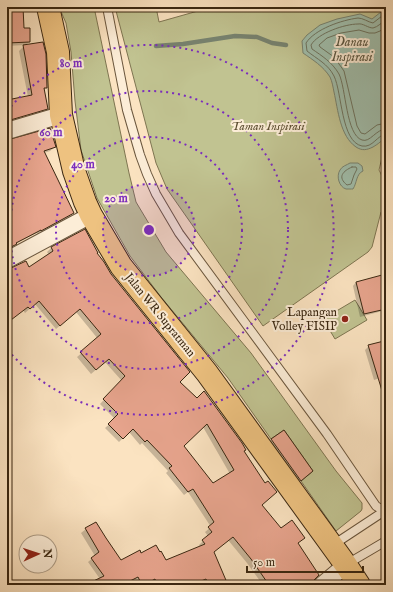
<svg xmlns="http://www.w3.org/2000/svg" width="393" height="592" viewBox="0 0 393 592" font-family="'IM FELL English',serif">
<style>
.green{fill:#c1c391;stroke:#7e7551}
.water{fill:#a0bfad;stroke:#77826f}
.shadow{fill:#0003;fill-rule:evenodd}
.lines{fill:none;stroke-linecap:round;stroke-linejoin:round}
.shore{stroke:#6d735f;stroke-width:1}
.stream{stroke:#77826f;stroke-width:4.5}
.building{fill:#e7a48d;stroke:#3a2711;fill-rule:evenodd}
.service-casing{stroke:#6a563d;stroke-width:10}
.minor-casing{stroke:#6a563d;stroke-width:18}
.trunk-casing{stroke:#3a2711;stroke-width:24}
.service{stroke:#fcedd7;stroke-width:8}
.minor{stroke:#fcedd7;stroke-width:16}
.trunk{stroke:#eec280;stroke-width:22}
.ring{fill:none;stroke:#7b2cbf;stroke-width:2;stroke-dasharray:2 4}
.poi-dot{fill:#8f2418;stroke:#fcedd7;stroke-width:1.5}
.labels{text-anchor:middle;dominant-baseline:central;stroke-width:4;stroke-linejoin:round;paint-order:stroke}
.park-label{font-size:12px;font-style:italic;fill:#5c4e31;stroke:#fcedd7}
.poi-label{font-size:12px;fill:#3a2711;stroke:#fcedd7;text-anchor:end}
.street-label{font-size:12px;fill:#3a2711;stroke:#fcedd7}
.water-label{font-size:13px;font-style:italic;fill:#595540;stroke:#fcedd7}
.centre{fill:#7b2cbf;stroke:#fcedd7;stroke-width:2}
.ring-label{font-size:12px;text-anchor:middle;font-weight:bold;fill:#7b2cbf;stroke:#fcedd7;stroke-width:4;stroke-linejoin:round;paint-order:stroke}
</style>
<rect width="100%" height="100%" fill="#fbe3c1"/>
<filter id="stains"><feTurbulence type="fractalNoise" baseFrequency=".005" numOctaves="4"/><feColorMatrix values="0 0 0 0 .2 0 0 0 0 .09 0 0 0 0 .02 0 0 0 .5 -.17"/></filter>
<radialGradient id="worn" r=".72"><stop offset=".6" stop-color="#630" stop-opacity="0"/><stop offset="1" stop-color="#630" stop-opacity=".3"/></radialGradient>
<path class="green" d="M59 7H94L129 173 136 202 166 252 251 353 336 471 362 503V509L361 511 336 531 301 481 313 471 284 430 271 439 228 378 161 297 130 256 97 198 81 150 75 101 71 52 66 23Z
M115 7H156L159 22 212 7H386V152L383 153 379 170 386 184V209L381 212 372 247 368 252 263 326 167 189 156 163Z
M355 300 367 320 335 339 323 319Z"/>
<path class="water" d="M386 10V134C384 140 378 144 373 147 367 150 362 151 356 147 340 136 338 110 334 92 333 87 332 81 330 77 323 66 313 60 303 53L302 41 307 35 320 25 337 19 360 14 372 19 381 12Z
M350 163H358L362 166 363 171C356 174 357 183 353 189 351 189 349 189 346 189 339 187 336 176 340 170 342 166 347 165 350 163Z"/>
<path class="shadow" d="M7 7H22L23 29 29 42 24 47 46 87 44 90 47 109 43 113 7 123V101L28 97 19 51 25 45 7 46Z
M7 141 55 147 50 151 44 153 73 213 69 217 37 234V233L15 244 12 248 7 250Z
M386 158V175L380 163Z
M84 231 96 253 179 382 243 451 261 505 281 530 297 543 312 582V585H263L247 563 228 540 213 553 227 585H204L202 582 195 585H152L151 583 146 585H136L134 581 125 585H97L100 579 88 562 95 556 81 533 86 529 96 523 120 561 141 554 165 561 200 547 199 545 208 536 205 532 211 527 188 492 184 495 166 473 168 471 142 443 140 445 129 432 119 442 105 428 115 419 100 404 122 381 105 362 91 374 77 357 98 339 76 312 56 329 35 304 25 313 23 310 7 323V270L29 268 49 255 47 252 51 248ZM203 427 230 474 213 484 183 446Z
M356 282 386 294V310L360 317 353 286Z
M369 346 386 352V376L374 380 365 350Z
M272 440 311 473 299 482 270 441Z"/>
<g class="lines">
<path class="shore" d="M386 14 382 16 373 23C368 22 363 18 358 18 342 20 315 29 306 43L307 51C317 59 328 64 334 76 342 92 341 142 362 146 373 148 377 135 386 134
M386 20C382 22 378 27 373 28 368 28 363 23 358 24 345 24 318 33 311 45L312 49C322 56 332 62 339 74 346 88 346 135 362 140 370 143 376 129 386 129
M386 27 380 31 375 33H369L359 30 341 33 327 38 319 45 320 47 334 57 344 71 357 126 361 133 365 134 377 125 386 123
M352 167H356L357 169 354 175 351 184 347 185C337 177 343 171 352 167Z"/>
<path class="stream" d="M156 46 183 44 235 36 257 37 272 43 286 45"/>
</g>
<path class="building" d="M7 7H23L24 28H30V42L7 43Z
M43 42 46 54 47 88H44L48 109 7 121V100L32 95 23 45Z
M50 128 56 147 44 151 74 213 41 231V230L16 243 17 244 7 249V140Z
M85 229 98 253H97L104 262 111 274 190 372 180 382 197 398 204 391 242 443 246 450 244 451 265 483 268 481 277 492 262 505 281 528 292 520 305 538 298 543 319 575 313 581V585H269L251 559 233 537 214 552 228 585H209L206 579 191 585H157L155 579 144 585H142L138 577 122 585H85L104 576 91 558 99 552 85 528 96 522 106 538 121 560 140 550 141 553 156 545 160 552 161 551 166 560 205 544 202 540 212 532 208 527 214 522 193 489 188 492 169 468 172 466 147 440 145 442 133 429 123 439 108 424 118 414 103 399 125 376 109 359 96 370 80 352 101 334 80 309 60 326 39 301 30 309 28 307 7 323V269L11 268 26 261 29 267 53 251 51 247ZM207 424 234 470 213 483 184 446Z
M382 275 386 290V309L364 314 356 282Z
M384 341 386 349V394H383L368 345Z
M284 430 313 471 301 481 271 439Z"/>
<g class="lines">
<defs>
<path id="service" d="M107 7 127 110 140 155 147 174 156 194 179 233 327 434 376 506 381 509 386 510
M333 545 386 510
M347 564 386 541"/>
<path id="minor" d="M7 131 61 115
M7 260 91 215
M322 585 346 565"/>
<path id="trunk" d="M48 7 58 52 61 115 74 171 85 202 91 215 121 266 207 373 346 565 359 585"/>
</defs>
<use href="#service" class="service-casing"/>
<use href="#minor" class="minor-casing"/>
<use href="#trunk" class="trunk-casing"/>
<use href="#service" class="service"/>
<use href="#minor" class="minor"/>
<use href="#trunk" class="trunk"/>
</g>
<circle cx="149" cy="230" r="46" fill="#7b2cbf" fill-opacity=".12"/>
<g class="ring">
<circle cx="149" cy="230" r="46"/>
<circle cx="149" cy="230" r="93"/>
<circle cx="149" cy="230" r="139"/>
<path d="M7 111A185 185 0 1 1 7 349"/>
</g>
<circle class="poi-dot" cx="345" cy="319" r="4"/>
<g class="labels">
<g class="park-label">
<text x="268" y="126">Taman Inspirasi</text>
</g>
<g class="poi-label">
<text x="337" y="312">Lapangan<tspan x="337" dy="14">Volley FISIP</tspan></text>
</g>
<g class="street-label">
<text transform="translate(160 315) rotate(51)">Jalan WR Supratman</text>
</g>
<g class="water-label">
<text x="352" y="42">Danau<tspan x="352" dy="15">Inspirasi</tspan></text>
</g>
</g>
<circle cx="149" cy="230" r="6" class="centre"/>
<g class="ring-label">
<text x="71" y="67">80 m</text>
<text x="51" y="136">60 m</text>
<text x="83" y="168">40 m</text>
<text x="116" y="202">20 m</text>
</g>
<rect width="393" height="592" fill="none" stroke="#fbe3c1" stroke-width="24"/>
<rect x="8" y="8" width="377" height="576" fill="none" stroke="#3a2711" stroke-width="2"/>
<rect x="12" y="12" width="369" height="568" fill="none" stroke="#3a2711"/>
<g transform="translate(38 554) rotate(87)"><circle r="19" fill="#fcedd7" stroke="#ae9e88"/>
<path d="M0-3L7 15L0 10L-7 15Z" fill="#8f2418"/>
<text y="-6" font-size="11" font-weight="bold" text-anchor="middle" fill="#3a2711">N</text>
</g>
<path d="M247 566v6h116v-6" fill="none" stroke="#3a2711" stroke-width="2"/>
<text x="253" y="566" font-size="12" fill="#3a2711" stroke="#fcedd7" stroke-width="3" paint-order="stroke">50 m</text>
<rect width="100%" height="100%" filter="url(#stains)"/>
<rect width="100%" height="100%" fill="url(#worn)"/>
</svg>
